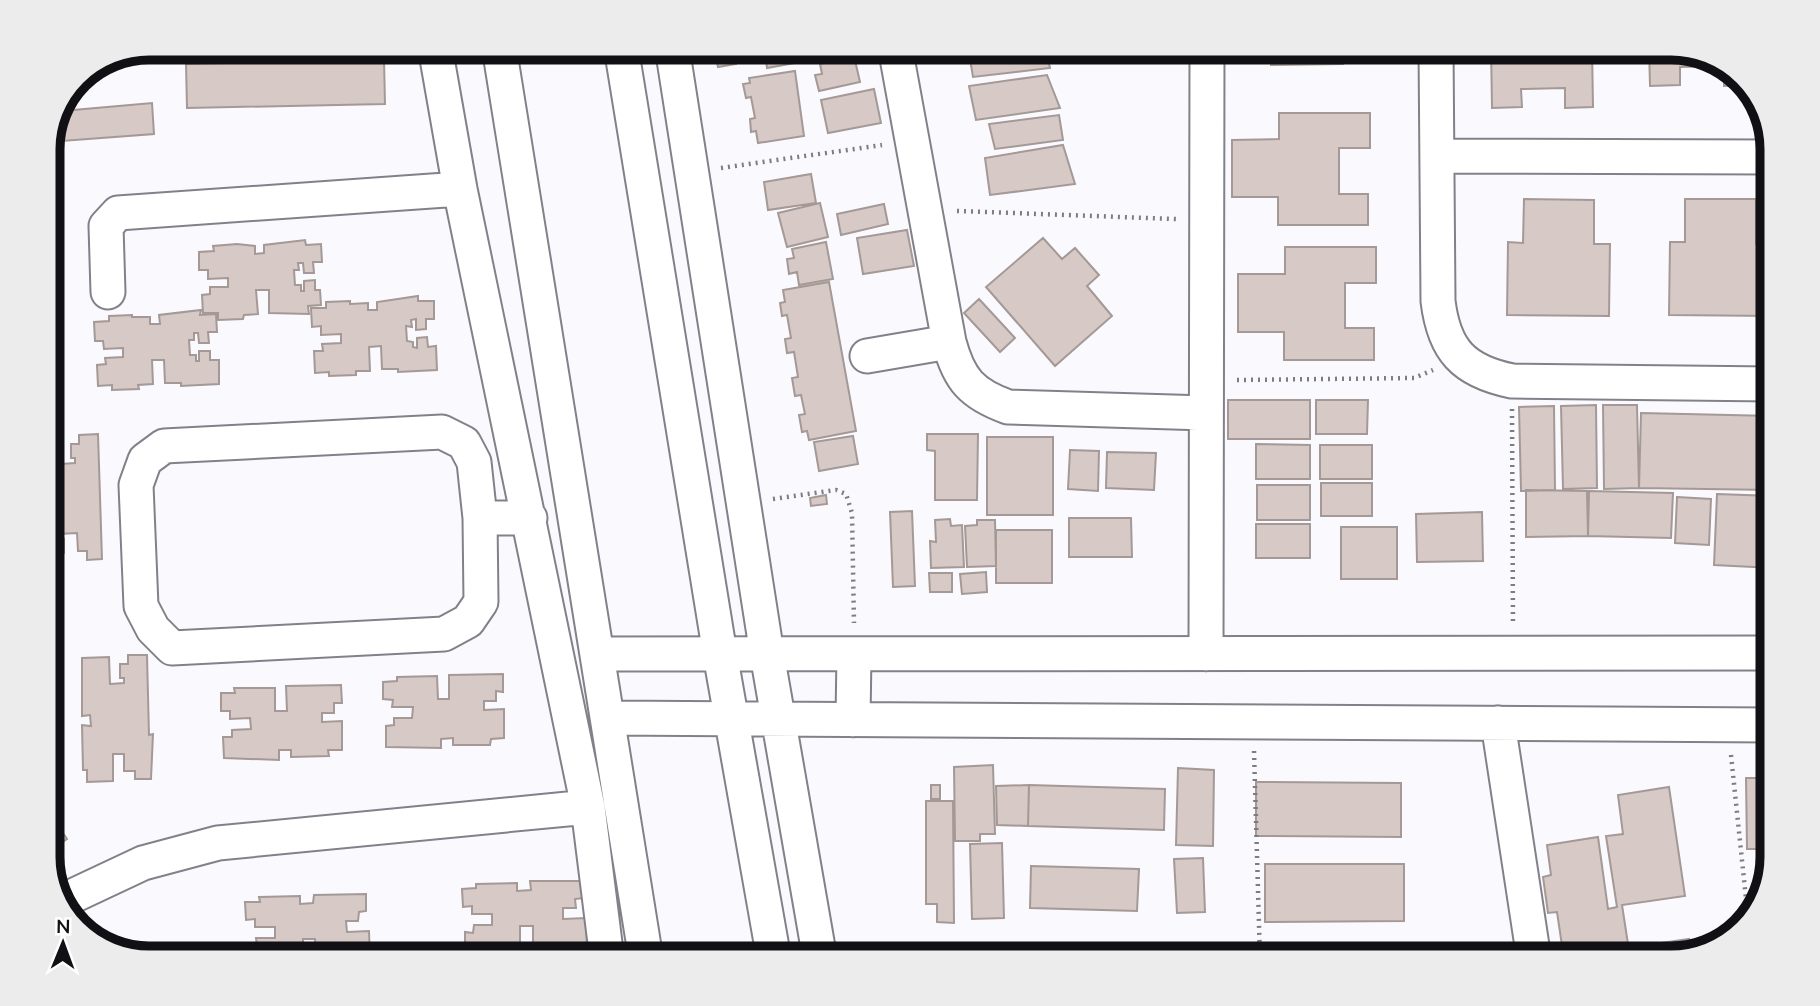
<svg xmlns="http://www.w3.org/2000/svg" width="1820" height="1006" viewBox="0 0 1820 1006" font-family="Mulish,sans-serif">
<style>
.building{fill:#d6c9c6;stroke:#a49996;stroke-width:2}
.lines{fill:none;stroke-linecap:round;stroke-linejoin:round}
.minor-casing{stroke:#81818a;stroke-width:37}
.path{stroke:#7d7d81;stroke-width:4.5;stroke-dasharray:2 5;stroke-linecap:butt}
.minor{stroke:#fff;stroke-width:33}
.rim{fill:none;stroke:#111115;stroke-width:9}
</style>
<rect width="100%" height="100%" fill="#fafafe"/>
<path class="building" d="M706 47H733L736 64 718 67 715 52 707 54Z
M764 47H810V49L804 51 806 61 767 68Z
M815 47H859L860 50 817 59Z
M968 47H1045L1050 68 973 77Z
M1271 47H1342L1343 64 1271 65Z
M1491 47H1592L1593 107 1565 108V88L1521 89 1522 107 1492 108Z
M1649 47H1672L1717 58 1748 85 1724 86V66L1680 67V85L1650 86Z
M854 56 860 82 819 91 815 75 822 74 820 64Z
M384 59 385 104 187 108 186 64Z
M795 71 804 136 758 143 756 131 751 132 750 119 755 118 751 97 746 98 743 84 750 83 749 78Z
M1047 75 1060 108 976 120 969 86Z
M874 89 881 123 828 133 821 100Z
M152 103 154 134 62 141V111Z
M1279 113H1370V148H1339V194H1368V225H1278V197H1232V140L1279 139Z
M1059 115 1063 140 995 149 989 124Z
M1063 145 1075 184 990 195 985 158Z
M811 174 816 203 768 210 764 182Z
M1524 199 1594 200V244H1610L1609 316 1507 315 1508 242 1523 243Z
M1685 199H1756V244H1771V316L1669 315 1670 242H1685Z
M820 203 828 237 787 247 778 213Z
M884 204 888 224 841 235 837 214Z
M907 230 914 266 863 274 857 238Z
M1043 238 1062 259 1075 248 1099 275 1087 286 1112 316 1055 366 986 287Z
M305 240 306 245 321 244 322 262H313L314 273H304L303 263H298L299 270H294L295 285H301V291H304V281L315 280V290H320L321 305 308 306 309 314 269 313V290H256L258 314 244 315 243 319 218 320V313H203L202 295 210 294V287H228V278L208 279V270H199V252L214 251 213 246 237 244 255 246V254L264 253V245Z
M826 242 833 279 799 285 797 272 789 274 787 259 794 258 792 249Z
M1285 247H1376V283H1345V328H1374V360H1284V332H1238V274H1285Z
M829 282 856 431 809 440 807 431 802 432 799 415 805 414 801 395 795 396 792 378 798 377 794 352 787 353 785 339 791 338 787 315 782 316 780 303 785 302 783 290Z
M418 296V301H434V319H426V329L416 330V319L411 320 412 327 406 326 407 341 413 342V347L417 348V338L427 337 428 347 436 346 437 370 398 372V369H382L381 346 369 347 370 371H356V375L329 376V372L315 373 314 351H323L322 344 341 343V334L321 335V326L312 327 311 308H326V302L350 301V304L368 303V310H377V302Z
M979 299 1015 338 1000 352 964 313Z
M201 310 200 315 216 314 217 332H208L209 343H199L198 333H194V340H189L190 355H196V361H199V351H210V360H219V384L181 386V383H165L164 360H152L153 384 138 385 139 389 112 390V385L98 386 97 365 106 364 105 358 123 357V348L104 349 103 341H95L94 322 109 321V316L132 315V317H150V324H160L159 315Z
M1228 400H1310V439H1228Z
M1316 400H1368L1367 434H1316Z
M1596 405 1597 488 1563 489 1561 406Z
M1603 405H1637L1639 488 1604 489Z
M1554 406 1555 490 1521 491 1519 407Z
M1641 413 1773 416V490L1639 488Z
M98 434 102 559 87 560V551H78L77 533 59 534 60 540 64 539V553L57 554V561H47V438L50 446 61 445V464L75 463V458H71V444H79V435Z
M927 434H978L977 500H935V451L927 450Z
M853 436 858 464 819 471 814 442Z
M987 437H1053V515H987Z
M1256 444 1310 445V479H1256Z
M1320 445H1372V479H1320Z
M1070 450 1099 451 1098 491 1068 489Z
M1107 452 1156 453 1154 490 1106 488Z
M1321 483H1372V516H1321Z
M1257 485H1310V520H1257Z
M1526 490 1587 491 1588 536 1526 537Z
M1589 491 1673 493 1671 538 1588 536Z
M1717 494 1773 496V568L1714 565Z
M826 495 827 504 811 506 810 498Z
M1677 497 1711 499 1709 545 1675 543Z
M912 511 915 586 893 587 890 512Z
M1482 512 1483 561 1417 562 1416 514Z
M1069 518H1131L1132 557H1069Z
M950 519 951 526 962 525 964 567 931 568 930 541 936 542 935 520Z
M977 520H995L996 566 967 567 965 526 977 525Z
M1256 524H1310V558H1256Z
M1341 527H1397V579H1341Z
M996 530H1052V583H996Z
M986 572 987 592 962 594 960 574Z
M929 573H952V592H930Z
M128 655H147L149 735 153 734 151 779H135V771H124V754H113V781L87 782V770H83L82 725 91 726 90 715 82 716V658L109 657 110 684 124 683V678H120V664H128Z
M503 674V692L496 691V701H484V710L504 709V738L491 739 490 745H453V738L441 739V748L386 747V726L394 725V718H412L413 707H392L393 700 383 699V682L397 681V677L437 676 438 699H449V675Z
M341 685 342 703H334V713H322V722L342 721V750H328L329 756 291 757V750H279V760L224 758 223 737H232V730L251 729 250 718 230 719V711H221V693H235L234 688H275V711H287L286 686Z
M993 765 995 834H980V841H955L954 767Z
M1178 768 1214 770 1213 846 1176 845Z
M1746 778H1773V849H1747Z
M1256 782 1401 783V837L1256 836Z
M931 785H940V799H931Z
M1029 785 1028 826 997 825 996 786Z
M1029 785 1165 789 1164 830 1028 826Z
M1669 787 1685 896 1622 905 1628 944 1607 947 1609 959H1564L1557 912 1548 913 1543 877 1551 875 1547 845 1598 837 1608 909 1617 907 1606 836 1623 834 1618 795Z
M926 801H953L954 923 937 922V904H926Z
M47 803 62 825 59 827 67 839 54 848 47 842Z
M1002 843 1004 918 972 919 970 844Z
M1203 858 1205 912 1177 913 1174 859Z
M1265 864H1404V921L1265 922Z
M1031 866 1139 869 1137 911 1030 908Z
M1759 871H1770L1759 906Z
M530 881H583V898L575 899 576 908H563V919L586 918 587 946 533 950V926H520V947H506V952H465V932L473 933 474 925H492V914H472V906L463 907 462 889 476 888V884L517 883V891L531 890Z
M366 894V911L359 912 358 921H346L347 932 369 931 370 959H316L315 939H303V959H248V946H257L256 938H275V927H255V919L246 920 245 902H260L259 897 300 896V904L313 903 314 895Z
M1689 939 1691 954 1672 959H1642L1640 946Z"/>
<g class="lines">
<defs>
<path id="minor" d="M435 47 460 189 588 807 607 959
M499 47 646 959
M621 47 720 654 774 959
M672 47 767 654 820 959
M895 47 949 342C959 380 972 394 1008 407L1206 413
M1436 47 1438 301C1444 350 1463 371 1512 381L1773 384
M1437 156 1773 157
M108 292 106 226 118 213 460 189
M867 356 949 342
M480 518 474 462 464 443 442 432 164 446 145 460 136 485 141 606 153 629 172 648 444 634 468 621 481 602 480 518H530
M598 654 1773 653
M1206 654 1207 47
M608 718 1773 725
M853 720 854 654
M1498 723 1534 959
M60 902 143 863 218 843 588 807"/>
</defs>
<use href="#minor" class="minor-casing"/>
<path class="path" d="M721 168 882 145
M957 211 1176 219
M1237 380 1414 378 1433 370
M1512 409 1513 625
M773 499 836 490 846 494 852 513 854 623
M1254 751 1260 959
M1731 755 1748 918
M852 957 1064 945 1088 959"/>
<use href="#minor" class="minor"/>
</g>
<path d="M0 0H1820V1006H0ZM149 60H1671A89 89 0 0 1 1760 149V857A89 89 0 0 1 1671 946H149A89 89 0 0 1 60 857V149A89 89 0 0 1 149 60Z" fill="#ececec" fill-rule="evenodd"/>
<path class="rim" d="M149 60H1671A89 89 0 0 1 1760 149V857A89 89 0 0 1 1671 946H149A89 89 0 0 1 60 857V149A89 89 0 0 1 149 60Z"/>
<g transform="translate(63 943) rotate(1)" stroke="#ffffff" stroke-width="5" paint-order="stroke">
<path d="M0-5L12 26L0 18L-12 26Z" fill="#111115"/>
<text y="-10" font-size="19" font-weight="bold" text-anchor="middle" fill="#111115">N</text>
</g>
</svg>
